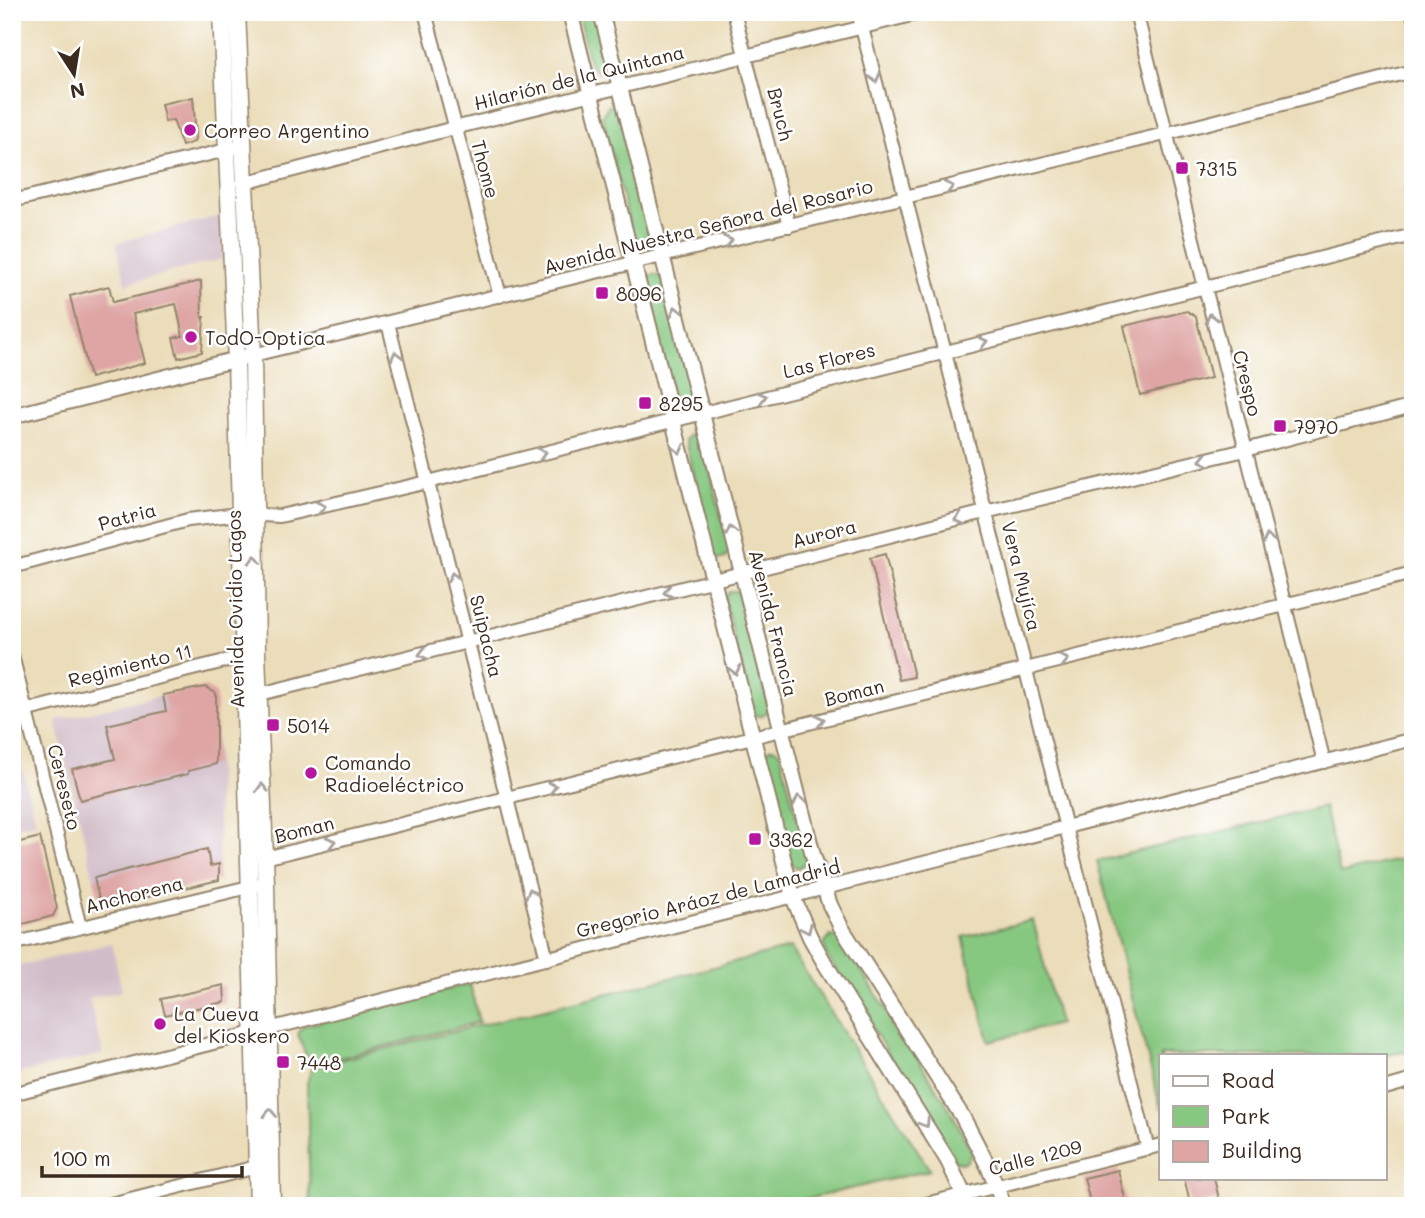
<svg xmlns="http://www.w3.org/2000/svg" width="1425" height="1218" viewBox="0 0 1425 1218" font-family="Mali,sans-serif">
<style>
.industrial{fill:#d1bdc9}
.green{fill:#87c881;stroke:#617950;stroke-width:2}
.building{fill:#dea5a4}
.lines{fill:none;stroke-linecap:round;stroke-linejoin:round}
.minor-casing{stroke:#93846c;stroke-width:16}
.tertiary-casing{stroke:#93846c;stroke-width:18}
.secondary-casing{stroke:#93846c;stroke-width:19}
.minor{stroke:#fff;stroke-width:12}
.tertiary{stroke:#fff;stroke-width:14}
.secondary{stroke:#fff;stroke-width:16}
.oneway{stroke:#a79f9a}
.poi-dot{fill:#b5179e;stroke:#fff;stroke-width:2.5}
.labels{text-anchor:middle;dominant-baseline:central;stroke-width:5;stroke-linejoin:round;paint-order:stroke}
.street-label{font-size:19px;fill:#3b2a1e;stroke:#fff}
.poi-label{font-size:19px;fill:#3b2a1e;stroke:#fff;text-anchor:start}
</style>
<rect width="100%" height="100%" fill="#fff"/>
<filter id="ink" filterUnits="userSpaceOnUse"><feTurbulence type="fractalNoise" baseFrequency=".0143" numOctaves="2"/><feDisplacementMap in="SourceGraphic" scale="14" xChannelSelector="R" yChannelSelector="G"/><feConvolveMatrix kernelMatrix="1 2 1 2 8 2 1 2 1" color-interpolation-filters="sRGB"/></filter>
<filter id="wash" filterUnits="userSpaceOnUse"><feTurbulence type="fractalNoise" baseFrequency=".00686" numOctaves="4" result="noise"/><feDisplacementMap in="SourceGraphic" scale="28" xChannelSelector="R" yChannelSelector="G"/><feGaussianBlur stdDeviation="1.57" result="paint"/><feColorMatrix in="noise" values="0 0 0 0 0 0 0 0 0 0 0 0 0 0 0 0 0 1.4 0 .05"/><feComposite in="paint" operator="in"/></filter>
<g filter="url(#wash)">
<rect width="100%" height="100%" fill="#ebddba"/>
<path class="industrial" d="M224 215 222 259 126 284 116 243Z
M163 695 171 735 216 721 219 880 101 908 56 720Z
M12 730 36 822 12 828Z
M112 943 122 991 89 998 103 1054 12 1075V968Z"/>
<path class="green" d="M577 12H596L609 62 603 70 598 72 590 66Z
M608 106H616L619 109 650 231 645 239 640 240 632 235 602 116Z
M651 275H659L662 278 692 392 686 401 681 402 673 397 645 286Z
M694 433 701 437 730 550 725 558 720 559 712 554 685 440 690 434Z
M733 591H737L742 598 769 708C766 715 762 718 754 715L724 598 729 592Z
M773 748 780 752 807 858 802 866 797 868 789 862 764 755 769 749Z
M1324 807 1340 874 1413 856V1049L1385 1056 1161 1055V1109L1097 861Z
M1033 920 1059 1024 989 1041 963 937Z
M831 936 842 940 951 1111 972 1153 966 1162 960 1163 954 1159 826 954 824 944Z
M790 948 930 1170 777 1206H310L307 1083 312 1067Z
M470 984 479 1022 312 1065 304 1051 298 1034 303 1026Z"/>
<g id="blocks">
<path class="building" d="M193 97 196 135 194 142 182 146 173 120 165 122 161 104Z
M201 281 202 317H204L202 352 178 358 173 338 183 336 176 304 133 314 145 363 90 378 70 296 109 286 113 302Z
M1187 311 1196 317 1211 378 1140 395 1124 326Z
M885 554 914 677 899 680 870 558Z
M205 687 216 693V764L188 771V774L80 800 72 769 115 759 107 725 166 711 163 695Z
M40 837 57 908 53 916 12 927V844Z
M207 849 210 866 219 864V880L101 908 94 878Z
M224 985 225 1002 165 1015 161 999Z
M1118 1170 1127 1206H1091L1084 1178Z
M1184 1178H1214L1219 1199 1191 1206Z"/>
</g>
</g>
<g filter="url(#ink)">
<use href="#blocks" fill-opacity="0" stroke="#93846c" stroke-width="2"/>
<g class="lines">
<defs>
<path id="minor" d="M425 12 500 296
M734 12 789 226
M858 12 1148 1149
M1136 12 1324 762
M1412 12 1413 16
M244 183 454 128 924 12
M12 201 235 148
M388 323 547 959
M253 355 1165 134 1413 71
M12 567 188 520 239 514 280 516 428 482 1413 235
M12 655 80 927
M252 696 985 512 1245 450 1413 406
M12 714 249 655
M265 858 1413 573
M12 944 257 885
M1385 1088 1413 1080
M12 1094 1413 739
M103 1206 264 1165
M918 1206 1161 1145"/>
<path id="tertiary" d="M570 12 793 897 810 937 824 962 948 1161 969 1206
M601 12 813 855 830 905 841 927 962 1116 988 1166 1004 1206
M12 416 245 357"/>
<path id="secondary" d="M221 12 236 360 258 1206
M237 12 253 355 257 653 266 883 272 1206"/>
</defs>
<use href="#minor" class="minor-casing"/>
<use href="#tertiary" class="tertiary-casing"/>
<use href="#secondary" class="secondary-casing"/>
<use href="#minor" class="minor"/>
<use href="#tertiary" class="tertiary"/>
<use href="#secondary" class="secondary"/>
</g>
<defs><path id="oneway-chevron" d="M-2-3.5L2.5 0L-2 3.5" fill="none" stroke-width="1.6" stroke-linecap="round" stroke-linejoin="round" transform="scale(1.75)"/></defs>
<g class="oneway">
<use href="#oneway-chevron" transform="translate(875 78) rotate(75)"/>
<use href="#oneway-chevron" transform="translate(949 187) rotate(-14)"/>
<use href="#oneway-chevron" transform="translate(728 241) rotate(-14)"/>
<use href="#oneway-chevron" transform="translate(676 311) rotate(-104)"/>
<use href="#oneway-chevron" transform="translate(1211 318) rotate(-104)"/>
<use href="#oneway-chevron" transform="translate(983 342) rotate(-14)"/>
<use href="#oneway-chevron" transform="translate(396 356) rotate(-104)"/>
<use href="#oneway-chevron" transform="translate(762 397) rotate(-14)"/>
<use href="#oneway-chevron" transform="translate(679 449) rotate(76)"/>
<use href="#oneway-chevron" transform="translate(542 453) rotate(-14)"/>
<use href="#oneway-chevron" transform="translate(1204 460) rotate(167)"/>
<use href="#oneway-chevron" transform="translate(321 507) rotate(-13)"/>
<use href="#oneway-chevron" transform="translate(959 519) rotate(166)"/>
<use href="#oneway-chevron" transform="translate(731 531) rotate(-104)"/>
<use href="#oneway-chevron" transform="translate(1268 539) rotate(-105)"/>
<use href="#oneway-chevron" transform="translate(255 560) rotate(-91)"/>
<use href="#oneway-chevron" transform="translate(453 577) rotate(-104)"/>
<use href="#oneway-chevron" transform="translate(668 592) rotate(166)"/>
<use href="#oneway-chevron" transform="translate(423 654) rotate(166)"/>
<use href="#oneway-chevron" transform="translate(1064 660) rotate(-14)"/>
<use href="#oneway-chevron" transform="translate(735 670) rotate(76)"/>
<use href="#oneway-chevron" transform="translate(820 720) rotate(-14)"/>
<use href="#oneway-chevron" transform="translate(552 787) rotate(-14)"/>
<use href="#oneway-chevron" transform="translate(262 788) rotate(-92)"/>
<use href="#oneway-chevron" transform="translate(799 800) rotate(-104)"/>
<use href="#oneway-chevron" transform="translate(331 842) rotate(-14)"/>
<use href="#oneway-chevron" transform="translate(531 893) rotate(-104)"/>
<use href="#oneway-chevron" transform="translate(807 929) rotate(65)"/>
<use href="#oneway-chevron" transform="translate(270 1113) rotate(-91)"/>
<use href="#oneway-chevron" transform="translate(925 1123) rotate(58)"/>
</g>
</g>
<g class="poi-dot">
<circle cx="190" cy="130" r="7"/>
<rect x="1175" y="161" width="14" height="14" rx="3.5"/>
<rect x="595" y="286" width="14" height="14" rx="3.5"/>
<circle cx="191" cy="337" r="7"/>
<rect x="638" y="396" width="14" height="14" rx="3.5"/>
<rect x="1273" y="419" width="14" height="14" rx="3.5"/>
<rect x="266" y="718" width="14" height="14" rx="3.5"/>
<circle cx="311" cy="773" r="7"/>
<rect x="748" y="832" width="14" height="14" rx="3.5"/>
<circle cx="160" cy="1024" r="7"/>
<rect x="276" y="1055" width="14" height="14" rx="3.5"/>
</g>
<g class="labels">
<g class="street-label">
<text transform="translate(579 77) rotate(-14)">Hilarión de la Quintana</text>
<text transform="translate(781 114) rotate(76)">Bruch</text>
<text transform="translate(486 169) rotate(75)">Thome</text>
<text transform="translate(708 226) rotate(-14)">Avenida Nuestra Señora del Rosario</text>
<text transform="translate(829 360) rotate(-14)">Las Flores</text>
<text transform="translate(1248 383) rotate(76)">Crespo</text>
<text transform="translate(127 516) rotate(-15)">Patria</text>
<text transform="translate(824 533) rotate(-14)">Aurora</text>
<text transform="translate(1022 576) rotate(76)">Vera Mujíca</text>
<text transform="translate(235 609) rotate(-91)">Avenida Ovidio Lagos</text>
<text transform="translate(774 623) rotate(76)">Avenida Francia</text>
<text transform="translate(487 636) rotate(76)">Suipacha</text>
<text transform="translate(130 665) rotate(-14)">Regimiento 11</text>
<text transform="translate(854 692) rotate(-14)">Boman</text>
<text transform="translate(65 787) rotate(76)">Cereseto</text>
<text transform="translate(304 829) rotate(-14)">Boman</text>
<text transform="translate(134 894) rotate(-14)">Anchorena</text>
<text transform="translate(708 898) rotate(-14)">Gregorio Aráoz de Lamadrid</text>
<text transform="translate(1035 1157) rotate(-14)">Calle 1209</text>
</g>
<g class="poi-label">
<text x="204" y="130">Correo Argentino</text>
<text x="1196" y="168">7315</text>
<text x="616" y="293">8096</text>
<text x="205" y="337">TodO-Optica</text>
<text x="659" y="403">8295</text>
<text x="1294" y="426">7970</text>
<text x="287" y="725">5014</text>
<text x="325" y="762">Comando<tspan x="325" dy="22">Radioeléctrico</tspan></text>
<text x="769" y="839">3362</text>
<text x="174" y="1013">La Cueva<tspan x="174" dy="22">del Kioskero</tspan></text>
<text x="297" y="1062">7448</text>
</g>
</g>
<rect width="1425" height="1218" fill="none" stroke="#fff" stroke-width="42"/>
<rect x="1159" y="1054" width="228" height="126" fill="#ffffff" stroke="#b1aaa5" stroke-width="2"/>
<rect x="1173" y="1076" width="35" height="10" fill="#ffffff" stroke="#b1aaa5" stroke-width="2"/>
<text x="1222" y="1088" font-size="21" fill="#3b2a1e">Road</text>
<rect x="1173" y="1106" width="35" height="21" fill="#87c881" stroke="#b1aaa5" stroke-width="2"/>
<text x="1222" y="1124" font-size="21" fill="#3b2a1e">Park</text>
<rect x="1173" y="1141" width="35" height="21" fill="#dea5a4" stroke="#b1aaa5" stroke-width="2"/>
<text x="1222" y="1158" font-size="21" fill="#3b2a1e">Building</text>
<g transform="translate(74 74) rotate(168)" stroke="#ffffff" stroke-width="5" paint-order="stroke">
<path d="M0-5L12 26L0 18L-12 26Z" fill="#3b2a1e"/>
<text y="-10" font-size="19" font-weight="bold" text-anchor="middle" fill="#3b2a1e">N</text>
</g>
<path d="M42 1166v10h200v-10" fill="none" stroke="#3b2a1e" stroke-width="3.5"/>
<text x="52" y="1166" font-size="21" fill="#3b2a1e" stroke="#ffffff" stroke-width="5" paint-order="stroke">100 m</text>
</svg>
